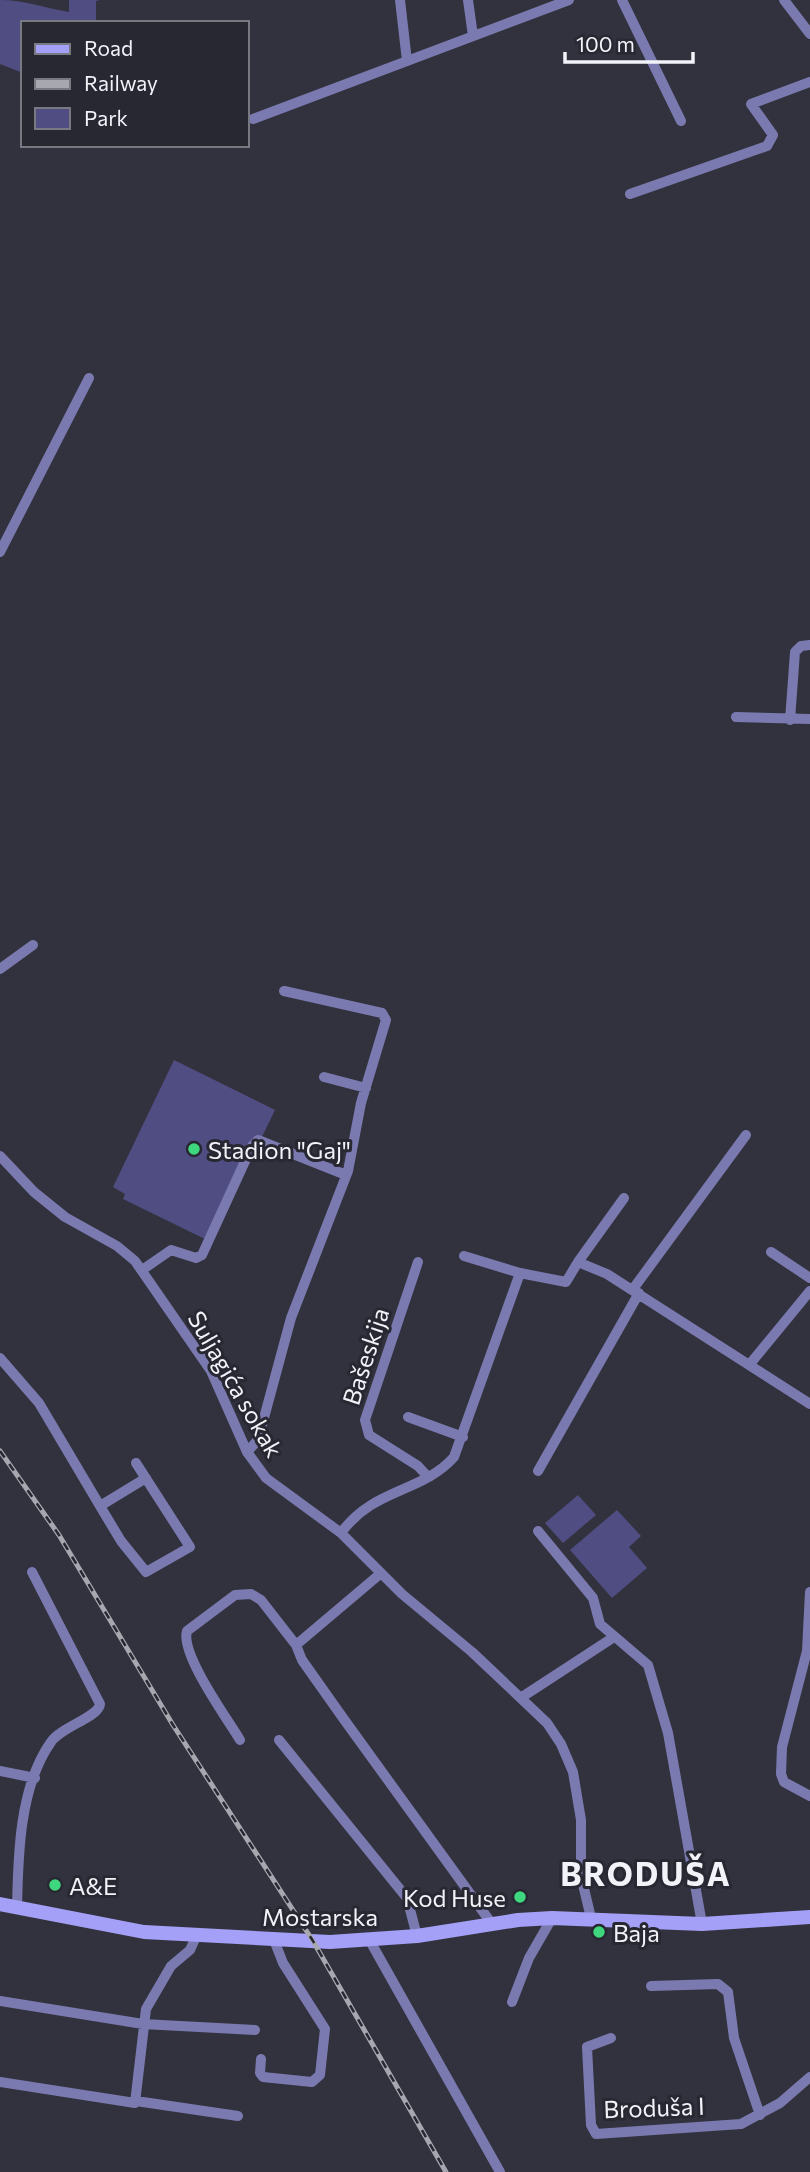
<svg xmlns="http://www.w3.org/2000/svg" width="810" height="2172" viewBox="0 0 810 2172" font-family="Commissioner,sans-serif">
<style>
.green{fill:#504d83}
.lines{fill:none;stroke-linecap:round;stroke-linejoin:round}
.minor{stroke:#7b7ab0;stroke-width:10}
.secondary{stroke:#a4a0f7;stroke-width:14}
.rail-casing{stroke:#a7a7b0;stroke-width:5}
.rail{stroke:#282833;stroke-width:2.5;stroke-dasharray:8;stroke-linecap:butt}
.poi-dot{fill:#3ed77d;stroke:#282833;stroke-width:2.5}
.labels{text-anchor:middle;dominant-baseline:central;stroke-width:6;stroke-linejoin:round;paint-order:stroke}
.poi-label{font-size:24px;fill:#f2f2f9;stroke:#282833;text-anchor:start}
.street-label{font-size:24px;fill:#f2f2f9;stroke:#282833}
.district-label{font-size:32px;font-weight:bold;letter-spacing:2px;fill:#f2f2f9;stroke:#282833}
</style>
<rect width="100%" height="100%" fill="#32323e"/>
<path class="green" d="M0 0C24 0 45 8 69 12V0H100L96 1V23H23V73L0 64Z
M174 1060 275 1110 211 1242 123 1199 125 1194 113 1187Z
M578 1495 596 1515 563 1543 545 1523Z
M617 1510 641 1536 629 1547 647 1568 612 1598 570 1550Z"/>
<g class="lines">
<path class="minor" d="M400 0 407 61
M468 0 473 36
M622 0 681 121
M784 0 810 34
M253 119 569 0
M630 194 767 146 773 135 751 104 810 82
M0 552 89 378
M736 717 810 719
M790 720 795 652 801 646 810 645
M0 969 33 945
M324 1077 366 1088
M0 1156 34 1192 65 1217 117 1246 135 1261 211 1371 247 1452 266 1478 341 1533 402 1594 472 1652 547 1723 561 1744 573 1772 581 1820V1876L591 1918
M771 1252 810 1278
M464 1256 520 1273
M418 1262 365 1420 369 1435 418 1466 428 1477
M578 1262 624 1198
M142 1270 171 1250 196 1258 202 1255 252 1146 258 1140 346 1175
M633 1289 746 1135
M0 1358 39 1403 100 1506 146 1478
M750 1364 810 1291
M408 1417 463 1437
M247 1452 258 1440 291 1318 348 1171 361 1103 386 1020 382 1013 284 991
M538 1471 639 1293
M100 1506 121 1541 146 1572 190 1547 136 1463
M538 1531 593 1598 600 1624 648 1665 668 1733 702 1924
M341 1533C373 1488 422 1493 454 1457L520 1273 566 1282 578 1262 607 1274 810 1404
M380 1574 296 1645 302 1660 343 1718 492 1924
M810 1592 807 1651 782 1747 781 1774 784 1782 810 1796
M522 1697 614 1637
M240 1740C227 1718 180 1654 187 1631L235 1595 251 1594 261 1600 296 1645
M279 1740 407 1898 417 1936
M0 1771 35 1778
M17 1909C18 1857 19 1787 51 1742 61 1727 99 1717 100 1704L32 1572
M370 1941 500 2172
M651 1986 718 1984 728 1992 734 2038 760 2115
M0 2001 143 2024 255 2030
M512 2002 529 1958 552 1918
M611 2038 587 2047 591 2125 596 2134 741 2124 780 2103 810 2077
M261 2059 260 2073 263 2077 312 2082 320 2075 325 2029 283 1963 274 1940
M0 2082 135 2103 146 2009 171 1966 190 1950 196 1937
M136 2101 238 2116"/>
<path class="secondary" d="M0 1904 144 1932 330 1942 417 1936 518 1920 552 1918 702 1924 810 1917"/>
<defs>
<path id="rail" d="M0 1451 59 1535 173 1725 313 1941 446 2172"/>
</defs>
<use href="#rail" class="rail-casing"/>
<use href="#rail" class="rail"/>
</g>
<g class="poi-dot">
<circle cx="194" cy="1149" r="7"/>
<circle cx="55" cy="1885" r="7"/>
<circle cx="520" cy="1897" r="7"/>
<circle cx="599" cy="1932" r="7"/>
</g>
<g class="labels">
<g class="poi-label">
<text x="208" y="1149">Stadion "Gaj"</text>
<text x="69" y="1885">A&amp;E</text>
<text x="506" y="1897" text-anchor="end">Kod Huse</text>
<text x="613" y="1932">Baja</text>
</g>
<g class="street-label">
<text transform="translate(365 1356) rotate(-72)">Bašeskija</text>
<text transform="translate(236 1384) rotate(60)">Suljagića sokak</text>
<text x="320" y="1916">Mostarska</text>
<text transform="translate(654 2107) rotate(-2)">Broduša I</text>
</g>
<g class="district-label">
<text x="646" y="1873">BRODUŠA</text>
</g>
</g>
<rect x="21" y="21" width="228" height="126" fill="#282833" stroke="#797982" stroke-width="2"/>
<rect x="35" y="44" width="35" height="10" fill="#a4a0f7" stroke="#797982" stroke-width="2"/>
<text x="84" y="56" font-size="21" fill="#f2f2f9">Road</text>
<rect x="35" y="79" width="35" height="10" fill="#a7a7b0" stroke="#797982" stroke-width="2"/>
<text x="84" y="91" font-size="21" fill="#f2f2f9">Railway</text>
<rect x="35" y="108" width="35" height="21" fill="#504d83" stroke="#797982" stroke-width="2"/>
<text x="84" y="126" font-size="21" fill="#f2f2f9">Park</text>
<path d="M565 52v10h128v-10" fill="none" stroke="#f2f2f9" stroke-width="3.5"/>
<text x="576" y="52" font-size="21" fill="#f2f2f9" stroke="#282833" stroke-width="5" paint-order="stroke">100 m</text>
</svg>
